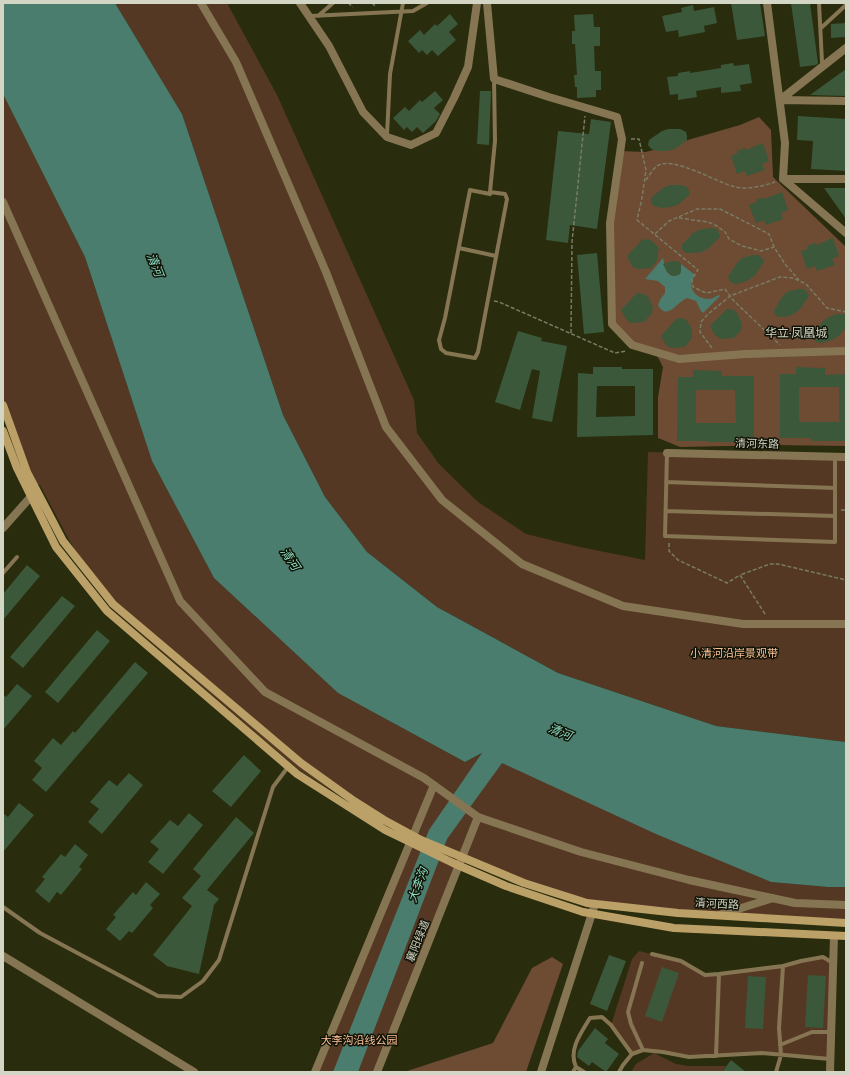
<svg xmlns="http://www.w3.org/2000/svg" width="849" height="1075" viewBox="0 0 849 1075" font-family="'Nunito Sans','Noto Sans SC',sans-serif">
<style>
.green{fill:#553823}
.forest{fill:#6e4b33}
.water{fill:#4b7d6e}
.building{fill:#3b583a;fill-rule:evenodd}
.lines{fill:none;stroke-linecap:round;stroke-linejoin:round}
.path{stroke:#797c64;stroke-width:1.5;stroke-dasharray:4 2;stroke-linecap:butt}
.service{stroke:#867553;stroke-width:4}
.minor{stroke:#867553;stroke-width:8}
.tertiary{stroke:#867553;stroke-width:8}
.secondary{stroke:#bba068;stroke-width:8}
.labels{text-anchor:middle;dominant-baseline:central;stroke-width:3;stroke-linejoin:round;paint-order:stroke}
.street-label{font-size:11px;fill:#d3d6c4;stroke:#121307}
.park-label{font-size:11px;fill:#fdc197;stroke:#121307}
.water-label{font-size:12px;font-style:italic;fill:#8addc4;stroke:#121307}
.neighbourhood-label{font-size:12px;fill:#d3d6c4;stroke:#121307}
</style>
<rect width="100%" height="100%" fill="#292c0d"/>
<path class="green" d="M115 3H227L277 95 414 400 417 433 439 464 478 502 526 534 580 547 645 560 648 452 846 457V742L716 726 558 673 437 607 367 552 325 497 283 415 182 114Z
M3 94 85 257 152 461 214 578 338 693 465 762 483 753 771 882 828 887H846V923L587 903 463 858 377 1072H315L424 807 406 837 299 770 110 607 69 540 40 485 28 481 3 415Z
M639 951 681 961 705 975 783 966 823 957 833 963 830 1059 762 1053 689 1057 643 1050 632 1054 611 1025 632 959Z
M654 1053 676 1064 689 1066H726L722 1072H631L636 1064Z"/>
<path class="forest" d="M759 117 771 130 773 177 846 247V446L772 445 680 447 658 438V397L663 367 655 352 632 345 612 324 610 223 620 151 646 152 740 125Z
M552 957 563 964 526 1072H404L493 1043 532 968Z"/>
<path class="water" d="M3 3H115L182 114 283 415 325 497 367 552 437 607 558 673 716 726 846 742V887H828L771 882 656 834 502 763 447 839 358 1072H333L429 830 482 753 465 762 338 693 214 578 152 461 85 257 3 94Z
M663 258C664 262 665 267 667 271 672 281 682 275 681 264L695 275C686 287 695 299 710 299 712 299 716 296 719 295L720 296 703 313 701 311 696 301 687 298C676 303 667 321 658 305L660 300 665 293V287L658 281 645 279Z"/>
<path class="building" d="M731 3H760L765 36 737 40Z
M791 3H810L818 63 816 65 800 67Z
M693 5 694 11 714 7 717 23 704 26 705 32 679 37 678 30 666 32 662 16 682 12 681 8Z
M450 14 458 24 449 32 456 40 438 56 432 50 427 55 422 50 419 53 408 41 420 30 424 35 435 24 437 26Z
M593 14 594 27H600V46H594L595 71H601V90H596V97L577 98V87H575L574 75H577L575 44H572V31H575L574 15Z
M846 23V37L831 38V24Z
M733 63 734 66 749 64 752 83 740 85 741 91 721 93V87L696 91 697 97 678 100V94L670 95 667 77 678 76V73L690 71V73L721 68V65Z
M846 69V96L810 95Z
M435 91 443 100 434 108 440 114 436 121 423 133 417 127 412 132 407 127 404 130 393 118 405 107 409 111 420 100 422 102Z
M480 91H491L489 145 477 144Z
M798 116 846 119V171L811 169 813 141 797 140Z
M591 119 611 122 597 229 570 225 568 243 546 240 558 131 589 134Z
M668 129H680L686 132 687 136V140L675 149 667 151H658L651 149 648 145 649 140 662 131Z
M763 143 769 161 762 164 765 170 747 176 745 171 737 174 731 156 738 153 737 151 745 148 746 150Z
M670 185H681L687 187 689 191V195L678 205 670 207 661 208 654 206 651 203V198L663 188Z
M824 188H846V219Z
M782 192 788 210 781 213 783 219 766 225 764 220 756 223 749 205 757 202 756 200 764 197V199Z
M710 228 717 229 719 233 720 237 709 248 702 252 693 253H686L682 249V245L693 233 699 230Z
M833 238 839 256 832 259 835 265 817 271 815 266 807 269 801 251 808 249 807 246 815 243 816 245Z
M643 239 651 240 661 250 658 249V259L651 268 637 269 632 266 627 256Z
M597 253 604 332 584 334 577 255Z
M753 255H759L762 258 764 262 756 274 749 280 741 283 734 284 730 281 728 277 737 263 742 258Z
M672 261H677L681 264V272L679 275 673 276 667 272 663 264Z
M798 289H804L807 292 809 296 801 308 794 314 786 317H779L775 315 774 311 782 297 787 292Z
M637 293 644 294 648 297 653 307 652 313 644 322 631 323 626 319 621 310Z
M727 309 734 310 737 313 742 324V329L734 338 721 339 715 335 710 326Z
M837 314H846V327L841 334 834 339 826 342 819 343 815 341 813 336 822 322 827 318Z
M677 318 685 319 688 322 692 329V338L685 347 671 348 666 345 661 336Z
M518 331 542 338 541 341 567 346 552 422 532 418 540 371 532 369 520 410 495 402Z
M593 367H622V369H653V435L577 437 578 373 593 374ZM597 386H635V416L596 417Z
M796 367 825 368V375L846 374V441H811V438H780V374H796ZM799 387H839V422H799Z
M693 370 722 371V376H754V442H708V441H677L678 377H693ZM696 390H735L736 423H696Z
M27 565 40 576 3 620V594Z
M62 596 75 606 23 668 10 657Z
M97 630 110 641 58 703 45 692Z
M135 662 148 673 46 792 32 780 42 768 34 761 53 738 61 745 73 731 75 733Z
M17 684 32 696 3 730V695L6 697Z
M244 755 261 771 231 807 212 791Z
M129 773 143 785 102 834 88 822 99 809 90 802 109 780 117 786Z
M19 803 34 815 3 852V813L8 817Z
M189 813 203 825 163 874 148 862 159 849 150 842 170 820 178 826Z
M236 817 254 833 207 890 219 899 214 905 199 974 167 966 153 955 192 906 182 898 201 876 193 869Z
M75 844 88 855 79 867 82 869 61 895 57 892 49 903 35 891 45 879 42 877 61 854 65 857Z
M146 882 160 894 150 905 153 908 132 933 129 931 120 941 106 929 116 917 113 915 133 892 136 895Z
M609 955 626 961 607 1011 590 1004Z
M662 967 679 973 662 1022 645 1016Z
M808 975 826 976 823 1028 805 1027Z
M748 976 766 977 763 1029 745 1028Z
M595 1028 608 1039 605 1043 619 1054 606 1072 592 1062 589 1066 577 1057 578 1051Z
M731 1060 746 1072H722Z"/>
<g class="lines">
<path class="path" d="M348 3 353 7
M372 3 375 6
M631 139H639L646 170 642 198 637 220 698 270 692 279 693 287 706 293 725 289 733 300 780 345
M646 180C649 176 653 169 657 166 672 155 718 183 735 187 747 190 764 186 775 182
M679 218 708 222 717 226 725 232 729 239 742 246 761 251 774 247
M655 234 669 221 697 209H720L769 234 774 247 785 264 799 280
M494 301 499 302 615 353 627 351
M571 333 572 242 585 116
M712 348 700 332 701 322 707 315 730 296 780 277 793 278 806 284 827 308 846 312
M841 510H846
M669 543V551L678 560 727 583 740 575
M765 614 740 575 770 564H778L846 580"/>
<path class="service" d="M819 3 822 62
M310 16 413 11 427 3
M318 16 333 3
M821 28 846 5
M387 135 390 74 403 3
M490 192 505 194 507 199 478 352 475 358 446 353 441 349 439 340 445 318 470 190 490 194V192L495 141 494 79
M459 248 496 256
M667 453 665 536 835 542V457
M666 482 835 488
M666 511 835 516
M3 573 17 557
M3 907 40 933 158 996 181 997 203 981 219 960 273 787 288 767
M652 954 681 961 705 975 719 974
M642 963 628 1012 631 1024 643 1050
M780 1045 812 1032H831
M716 1056 719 974 783 966
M576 1067C568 1050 581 1033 590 1018L602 1017 611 1025 632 1054
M573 1072 576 1067 584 1072
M619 1072 623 1065 632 1054 643 1050 663 1052 689 1057 762 1053 830 1059
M776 1072 781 1055 779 1028 783 966 801 961 823 957 833 963"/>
<path class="minor" d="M201 3 236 62 326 272 386 427 442 500 522 564 623 606 743 624H846
M300 3 329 46 363 112 387 137 411 145 436 133 454 98 468 67 477 3
M487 3 494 79 549 97 617 117 622 139 610 223 612 324 632 345 679 359 745 354 846 351
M767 3 785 143 783 179 846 233
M780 100 846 48
M780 100 846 101
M783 179H846
M3 202 180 601 265 692 424 778 478 817 581 852 689 880 795 903 846 905
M3 528 35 492
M719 915 773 898
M3 956 194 1072
M315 1072 434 785
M377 1072 478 817
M830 1072 834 936"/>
<path class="tertiary" d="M667 453 846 457
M541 1072 595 904"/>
<path class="secondary" d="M3 405 27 472 63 541 113 604 301 763 354 801 384 820 421 840 524 883 587 903 678 913 846 923
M3 431 17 468 56 547 107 611 297 774 385 830 453 863 506 886 583 912 674 928 846 936"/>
</g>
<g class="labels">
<g class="street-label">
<text transform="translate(757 444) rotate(1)">清河东路</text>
<text transform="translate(717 904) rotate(3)">清河西路</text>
<text transform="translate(418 941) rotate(-68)">襄阳绿道</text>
</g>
<g class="park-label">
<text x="734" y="653">小清河沿岸景观带</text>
<text x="359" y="1040">大李沟沿线公园</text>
</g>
<g class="water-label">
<text transform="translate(155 265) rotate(68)">清河</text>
<text transform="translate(290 559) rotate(56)">清河</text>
<text transform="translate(560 732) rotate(22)">清河</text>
<text transform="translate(418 885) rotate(-70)">大李沟</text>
</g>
<g class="neighbourhood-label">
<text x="796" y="333">华立·凤凰城</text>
</g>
</g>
<rect width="849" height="1075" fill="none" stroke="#d3d6c4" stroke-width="8"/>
</svg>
